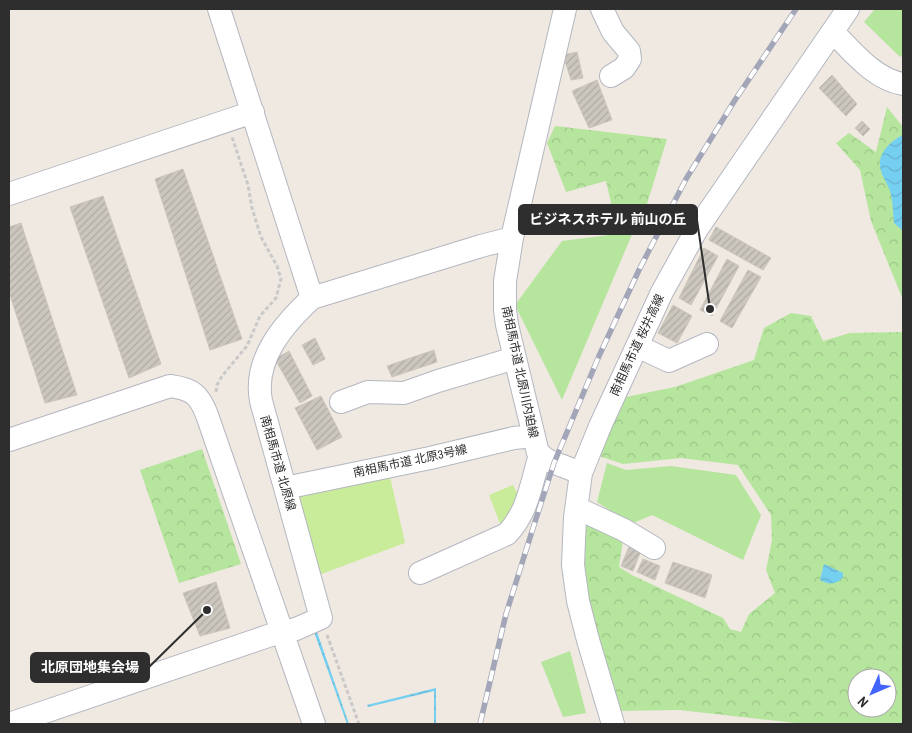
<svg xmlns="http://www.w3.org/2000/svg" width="912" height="733" viewBox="0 0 912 733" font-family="'Archivo Narrow','Noto Sans JP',sans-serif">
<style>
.grass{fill:#b6e59e}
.forest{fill:url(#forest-crowns);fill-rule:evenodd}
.pitch{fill:#c9ec9a}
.water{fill:url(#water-waves)}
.building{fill:url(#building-hatch);stroke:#cbc5ba}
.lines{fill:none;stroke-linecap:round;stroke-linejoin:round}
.minor-casing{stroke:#b4b7c1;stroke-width:24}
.path{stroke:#c9c9c9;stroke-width:3;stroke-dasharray:4 2.5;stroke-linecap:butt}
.minor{stroke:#fff;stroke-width:22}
.rail-casing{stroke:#a3a6b8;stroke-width:5.5}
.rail{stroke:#fff;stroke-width:4;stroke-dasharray:11;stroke-linecap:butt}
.labels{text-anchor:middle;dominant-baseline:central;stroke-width:4;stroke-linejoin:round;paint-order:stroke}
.street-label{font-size:12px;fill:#2e2e2e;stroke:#fff}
.leader{fill:none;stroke:#2e2e2e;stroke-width:2}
.callout-dot{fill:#2e2e2e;stroke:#fff;stroke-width:2}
.callout{fill:#2e2e2e;stroke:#2e2e2e;stroke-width:2}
.callout-label{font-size:14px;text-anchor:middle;font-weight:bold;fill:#fff}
</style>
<defs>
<pattern id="forest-crowns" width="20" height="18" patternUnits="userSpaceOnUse" patternTransform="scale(1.25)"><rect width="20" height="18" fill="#b6e59e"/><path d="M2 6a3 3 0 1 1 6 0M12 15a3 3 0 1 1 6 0" fill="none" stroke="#9dc588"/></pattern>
<pattern id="water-waves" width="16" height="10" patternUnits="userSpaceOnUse" patternTransform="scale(1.25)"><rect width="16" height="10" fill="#75cff0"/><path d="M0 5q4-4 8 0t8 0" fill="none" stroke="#66b2ce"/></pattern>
<pattern id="building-hatch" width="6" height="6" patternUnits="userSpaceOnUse" patternTransform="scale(1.25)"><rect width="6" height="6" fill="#cbc7bf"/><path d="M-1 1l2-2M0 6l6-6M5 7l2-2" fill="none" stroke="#afaba4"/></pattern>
</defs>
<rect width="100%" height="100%" fill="#efe9e1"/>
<path class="grass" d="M875 9H903V57L899 56 864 22Z
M633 232 562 400 515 305 562 241Z
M607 463 626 470 671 466 736 475 761 515 743 560 652 515 631 524 597 502Z
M570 651 586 713 563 717 541 662Z"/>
<path class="forest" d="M887 107 903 127V300L871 221 860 170 836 143 849 133 876 152Z
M555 126 667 139 642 220 614 216 606 181 566 192 547 143Z
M791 313 811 316 823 341 850 333 903 332V724H805L679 710 618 711 580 568 584 523 623 540 619 567 632 575 723 618 730 629 741 632 749 614 775 593 766 570 772 540 771 515 738 465 681 458 623 464 599 456 626 397 675 387 754 360 764 328ZM857 678H887V708H857Z
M202 449 241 564 179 583 140 470Z"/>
<path class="pitch" d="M389 472 405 543 316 576 297 494Z
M513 485 521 501 503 531 489 495Z"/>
<path class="water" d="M903 135V231L894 223C893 213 893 200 890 191 887 182 880 174 880 165 879 152 892 140 903 135Z
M824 564 843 573V577C836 585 829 585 820 580Z
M315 631 317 632 349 724H347L314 632Z
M436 688V724H434V691L368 707 367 705Z"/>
<path class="building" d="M577 52 583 78 571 80 563 55Z
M832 75 857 104 846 116 819 88Z
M597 80 612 120 589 128 572 91Z
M862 121 870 129 863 136 855 128Z
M183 169 242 339 210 350 155 179Z
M103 196 161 364 129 378 70 207Z
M21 223 77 395 45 403 9 292V227Z
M716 227 771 258 763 270 709 240Z
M704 248 718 256 691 305 679 298Z
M727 259 739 266 712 316 700 310Z
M748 270 761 277 732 328 720 321Z
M673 305 692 316 677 343 658 333Z
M315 338 325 359 313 365 302 345Z
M434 350 437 362 392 377 387 366Z
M289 351 312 396 300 403 275 359Z
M321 396 342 437 317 450 295 408Z
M629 547 640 553 633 571 621 566Z
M643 559 660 566 655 580 637 572Z
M673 562 712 575 705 598 665 583Z
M216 582 230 628 200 636 183 593Z"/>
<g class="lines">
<defs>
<path id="minor" d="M565 9 512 238 505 281V310L507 325 538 453 547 460 581 473
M602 9 613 32 629 51 630 59 624 68 611 76
M833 32C853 52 874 79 903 84
M9 194 253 112
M312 298 481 246 512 238
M637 346 669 361 707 344
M341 402 368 392 404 393 438 381 515 358
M9 440 170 386C192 389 199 394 207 415L314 724
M285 488 430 458 514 438 534 436
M577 508 624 530 654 548
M420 573 507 534C528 512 531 484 540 455
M9 724 271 635 296 629 321 618 261 401C253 359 284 324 312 298L219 9
M613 724 588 640 578 601 573 565 575 517 581 473 601 424 662 292 697 229 848 9"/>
</defs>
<use href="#minor" class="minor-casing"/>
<path class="path" d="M216 392 217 385 222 376 247 346 260 316 276 298 281 279 277 266 261 237 252 208 248 185 232 137
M327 635 359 724"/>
<use href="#minor" class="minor"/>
<defs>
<path id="rail" d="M480 724 506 614 534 525 554 463 599 356 639 270 686 179 735 100 796 9"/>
</defs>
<use href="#rail" class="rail-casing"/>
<use href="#rail" class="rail"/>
</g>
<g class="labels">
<g class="street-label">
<text transform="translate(637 345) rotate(-65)">南相馬市道 桜井高線</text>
<text transform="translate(520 372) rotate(78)">南相馬市道 北原川内廹線</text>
<text transform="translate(410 461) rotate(-12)">南相馬市道 北原3号線</text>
<text transform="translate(278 463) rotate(74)">南相馬市道 北原線</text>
</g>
</g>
<path class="leader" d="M710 309L697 220M207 610L149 667"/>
<g class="callout-dot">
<circle cx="710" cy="309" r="5"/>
<circle cx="207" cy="610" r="5"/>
</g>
<g class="callout">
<rect x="519" y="205" width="178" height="29" rx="5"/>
<rect x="31" y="653" width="118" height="29" rx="5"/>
</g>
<g class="callout-label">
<text x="608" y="224">ビジネスホテル 前山の丘</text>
<text x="90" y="672">北原団地集会場</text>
</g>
<rect width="912" height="733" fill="none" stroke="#2e2e2e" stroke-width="20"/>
<g transform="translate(872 693) rotate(225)"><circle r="24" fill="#ffffff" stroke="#ababab"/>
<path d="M0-4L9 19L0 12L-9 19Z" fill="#4264fb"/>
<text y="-8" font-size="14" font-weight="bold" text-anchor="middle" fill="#2e2e2e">N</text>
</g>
</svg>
